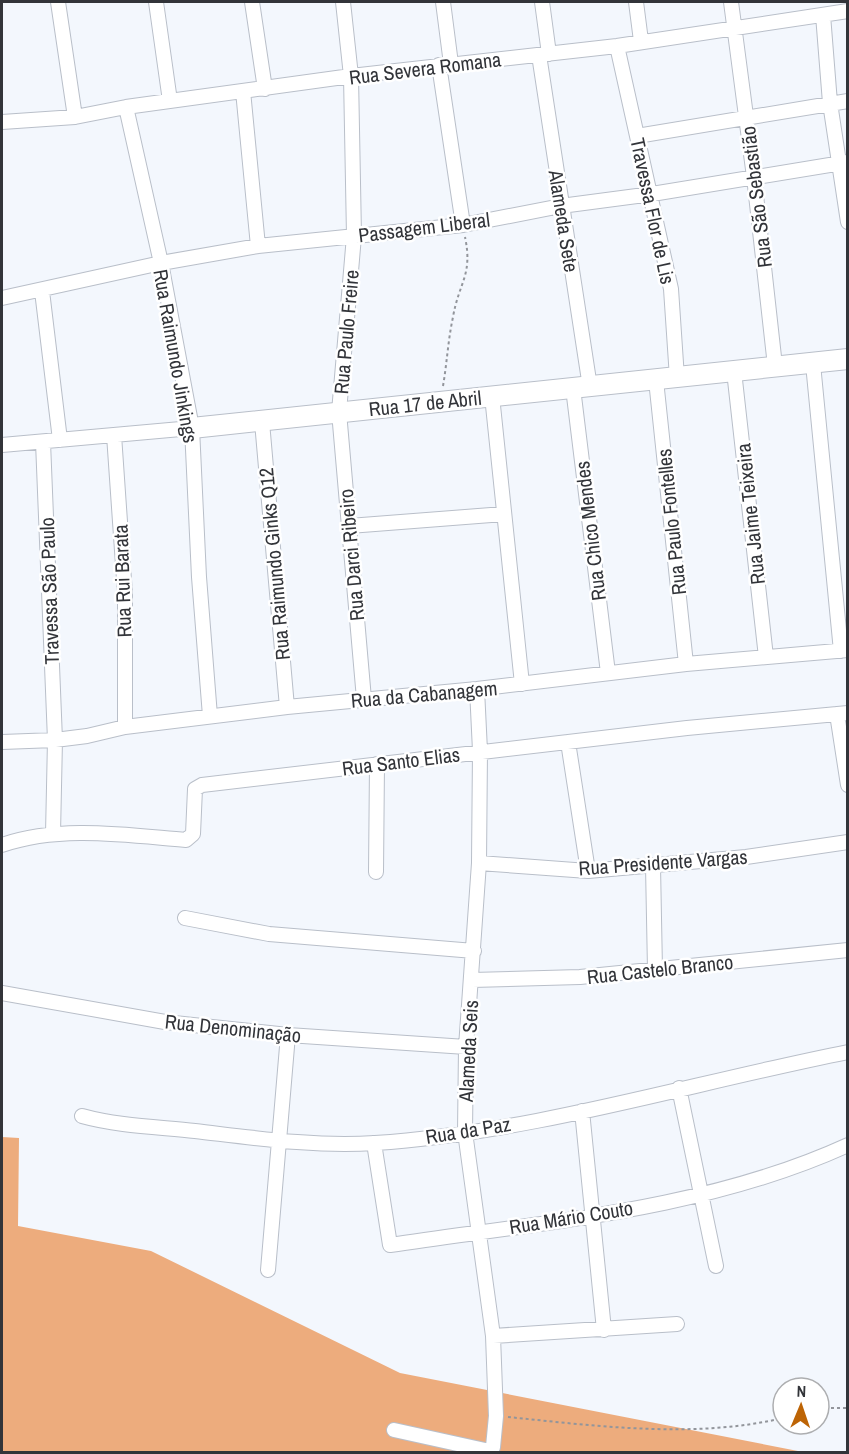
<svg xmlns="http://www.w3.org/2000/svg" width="849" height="1454" viewBox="0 0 849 1454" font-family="'Archivo Narrow',sans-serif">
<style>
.forest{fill:#edac7d}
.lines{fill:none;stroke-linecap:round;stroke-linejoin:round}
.street-casing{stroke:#b9bfc9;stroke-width:16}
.secondary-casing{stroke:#b9bfc9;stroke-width:22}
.path{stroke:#92959b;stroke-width:2;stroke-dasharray:3 3;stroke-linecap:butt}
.street{stroke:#fff;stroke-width:14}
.secondary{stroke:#fff;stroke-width:20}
.labels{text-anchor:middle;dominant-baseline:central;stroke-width:5;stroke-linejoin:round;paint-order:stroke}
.street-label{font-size:20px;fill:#323439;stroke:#fff}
</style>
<rect width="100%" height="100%" fill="#f3f7fd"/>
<path class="forest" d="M2 1137 19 1138 18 1226 151 1251 400 1373 803 1452H2Z"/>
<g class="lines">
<defs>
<path id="street" d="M58 2 75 117
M156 2 170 101
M252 2 265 89
M343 2 351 76 354 236 339 412 364 699
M443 2 451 64
M542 2 549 54
M636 2 641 41
M731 2 754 177 775 366
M823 15 830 103 848 222
M617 46 671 289 677 378
M539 55 590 387
M439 65 463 225
M243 91 258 246
M126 107 161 263 192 428 199 577 210 716
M2 122 75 117 126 107 351 76 617 46 848 11
M637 136 848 101
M42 291 60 440
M2 298 161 263 258 246 463 225 561 206 652 194 848 162
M813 364 841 651
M734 371 766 657
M656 380 686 664
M573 388 608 673
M492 396 522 684
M262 422 287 707
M114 435 125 594V727
M43 442 55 740 53 834
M2 445 192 428
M349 526 504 514
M837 714 848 785
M2 742 55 740 87 736 125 727 287 707 477 689 686 664 848 650
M568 742 588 871
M2 845C60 825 125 835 186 840L193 834 195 789 202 785 687 728 848 713
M479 863 588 871 746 857 848 842
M653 866 655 970
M376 872 377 764
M185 918 269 934 474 951
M472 980 580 977 848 950
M2 993 165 1022 288 1035 466 1047
M679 1088 716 1266
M582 1111 604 1330
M82 1116C118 1126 158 1127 195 1131 255 1138 315 1147 375 1143 535 1132 691 1083 848 1052
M374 1143 390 1245C543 1222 706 1210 848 1145
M268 1270 288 1035
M493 1336 677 1324
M394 1430 485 1450 493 1447 496 1416 493 1336 465 1132 466 1047 479 863 480 751 477 689"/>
<path id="secondary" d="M192 428 848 359"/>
</defs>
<use href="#street" class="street-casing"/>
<use href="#secondary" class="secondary-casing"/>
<path class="path" d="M443 386C447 363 448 340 453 317 459 282 473 275 465 237
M819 1408H848
M508 1417C597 1426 695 1439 783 1418"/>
<use href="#street" class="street"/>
<use href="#secondary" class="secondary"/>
</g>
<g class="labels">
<g class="street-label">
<text transform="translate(425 68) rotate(-7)">Rua Severa Romana</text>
<text transform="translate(756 197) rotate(-97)">Rua São Sebastião</text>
<text transform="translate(653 211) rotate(78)">Travessa Flor de Lis</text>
<text transform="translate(564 221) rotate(81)">Alameda Sete</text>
<text transform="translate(424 227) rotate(-7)">Passagem Liberal</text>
<text transform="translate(346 332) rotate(-85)">Rua Paulo Freire</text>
<text transform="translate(176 356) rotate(80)">Rua Raimundo Jinkings</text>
<text transform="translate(425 403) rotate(-6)">Rua 17 de Abril</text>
<text transform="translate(750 514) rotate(-96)">Rua Jaime Teixeira</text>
<text transform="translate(671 522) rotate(-96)">Rua Paulo Fontelles</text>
<text transform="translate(590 531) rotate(-97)">Rua Chico Mendes</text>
<text transform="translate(351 555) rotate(-95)">Rua Darci Ribeiro</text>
<text transform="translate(274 564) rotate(-95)">Rua Raimundo Ginks Q12</text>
<text transform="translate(122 581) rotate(-92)">Rua Rui Barata</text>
<text transform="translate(49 591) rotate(-92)">Travessa São Paulo</text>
<text transform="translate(424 694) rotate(-5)">Rua da Cabanagem</text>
<text transform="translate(401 761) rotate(-7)">Rua Santo Elias</text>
<text transform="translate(663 862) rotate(-4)">Rua Presidente Vargas</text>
<text transform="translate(660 969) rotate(-6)">Rua Castelo Branco</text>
<text transform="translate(233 1028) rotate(6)">Rua Denominação</text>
<text transform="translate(468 1051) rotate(-87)">Alameda Seis</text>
<text transform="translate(468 1130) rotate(-9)">Rua da Paz</text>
<text transform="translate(571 1217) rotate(-9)">Rua Mário Couto</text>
</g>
</g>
<rect width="849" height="1454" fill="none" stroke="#323439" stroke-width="6"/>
<g transform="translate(801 1406) rotate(2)"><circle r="28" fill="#ffffff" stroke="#adaeb0" stroke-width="1.5"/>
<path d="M0-4.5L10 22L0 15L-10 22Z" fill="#bd6405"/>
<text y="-9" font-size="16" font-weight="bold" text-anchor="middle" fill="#323439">N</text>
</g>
</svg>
